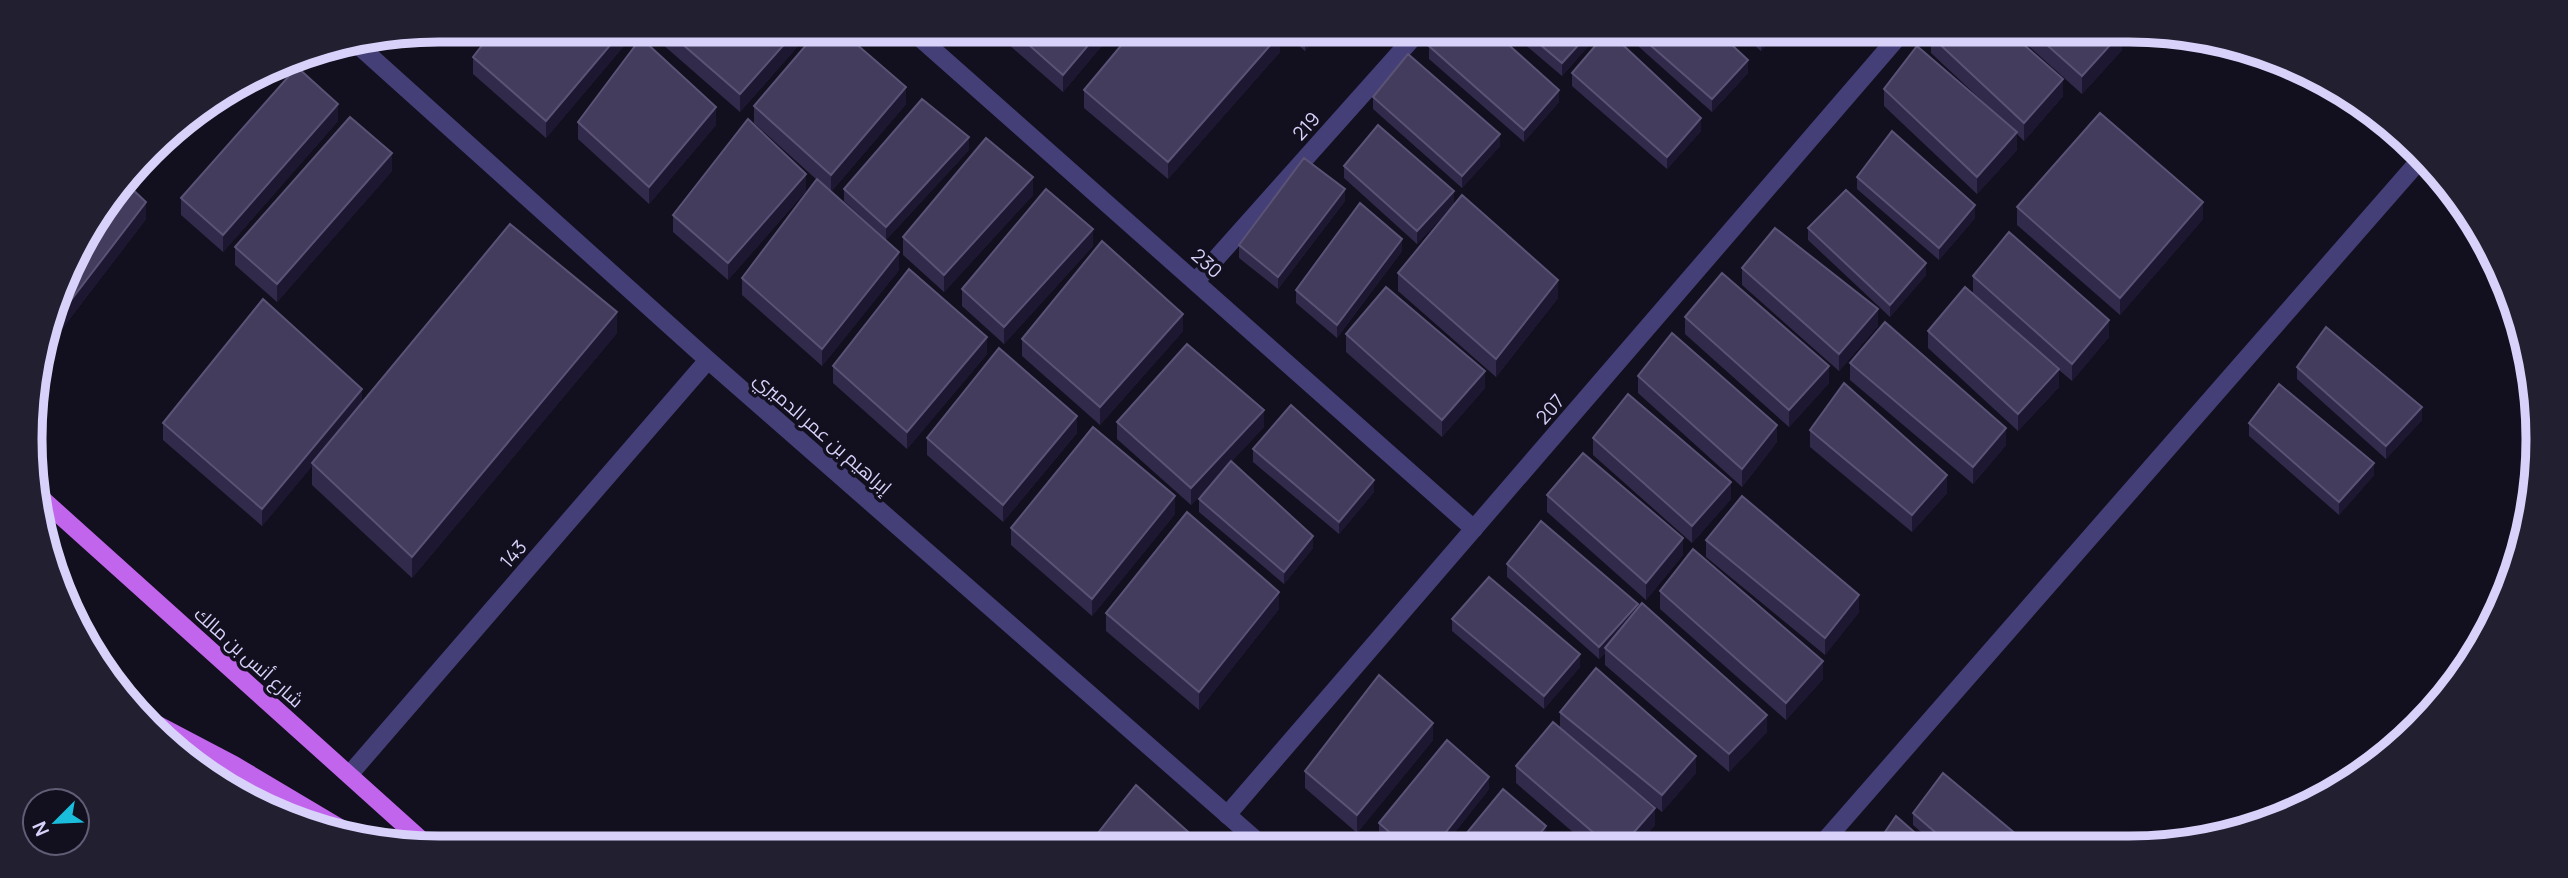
<svg xmlns="http://www.w3.org/2000/svg" width="2568" height="878" viewBox="0 0 2568 878" font-family="Manrope,Cairo,sans-serif">
<style>
.lines{fill:none;stroke-linecap:round;stroke-linejoin:round}
.lane{stroke:#443f77;stroke-width:18}
.street{stroke:#443f77;stroke-width:18}
.primary{stroke:#c265ed;stroke-width:18}
.wall{fill:#322a4a}
.shaded-wall{fill:#1d1731}
.building{fill:#433c5d;stroke:#5b5376;stroke-width:2}
.labels{text-anchor:middle;dominant-baseline:central;stroke-width:7;stroke-linejoin:round;paint-order:stroke}
.street-label{font-size:19px;fill:#d8d1fa;stroke:#120f1e}
.rim{fill:none;stroke:#d8d1fa;stroke-width:9}
</style>
<rect width="100%" height="100%" fill="#120f1e"/>
<g class="lines">
<path class="lane" d="M1227 815 1904 30
M1821 845 2419 161"/>
<path class="street" d="M911 30 1474 529
M359 46 708 360 1264 847
M1196 281 1420 30
M349 775 708 360"/>
<path class="primary" d="M41 498 429 847
M156 724 234 765 355 837"/>
</g>
<path class="wall" d="M629 30V40L546 138 473 74V57Z
M661 30H812L740 112 661 43Z
M992 30H1115L1063 92Z
M1281 30H1321L1305 51Z
M1508 30H1599V34L1562 76Z
M1620 30H1716L1748 73 1712 112Z
M1736 30H1779L1761 51Z
M2011 30H2119L2122 50 2082 94Z
M2124 30H2129L2139 31 2133 38Z
M1931 36 2063 96 2024 141 2017 134V150L1977 194 1884 106V89L1995 113 1931 53Z
M1429 46 1559 102 1524 142 1429 59Z
M1280 52 1168 179 1084 108V90Z
M1572 73 1701 131 1667 169 1572 86Z
M1373 97 1500 146 1462 188 1373 109Z
M906 104 831 192 899 270 822 366 742 295V278L817 180 754 123V106Z
M338 121 223 252 181 215V198Z
M578 122 716 125 649 204 578 139Z
M969 150 886 240 844 201V189Z
M1344 166 1454 204 1417 244 1344 178Z
M392 171 277 302 235 265V247Z
M1857 177 1975 218 1939 260 1857 189Z
M806 191 728 280 673 232V215Z
M1033 195 944 292 903 255V237Z
M1345 201 1278 289 1239 258V245Z
M2017 207 2203 219 2120 315 2017 225Z
M146 219 52 342 48 338 72 258Z
M1808 228 1926 275 1890 317 1808 240Z
M1093 246 1004 344 962 306V289Z
M1402 251 1337 338 1296 303V290Z
M1742 268 1878 326 1839 371 1742 285Z
M1398 273 1558 298 1496 377 1398 291Z
M1973 276 2109 337 2072 381 2059 370V387L2018 431 1928 348V331L1973 293Z
M1685 317 1829 383 1789 427 1685 334Z
M1183 331 1100 425 1022 356V339Z
M617 333 412 578 312 485V466L262 526 163 440V423L362 403Z
M1346 334 1485 388 1442 437 1346 352Z
M987 354 907 449 833 383V366Z
M1850 363 2006 445 1973 484 1850 380Z
M2297 367 2422 420 2386 459 2297 379Z
M1638 376 1777 442 1742 487 1638 393Z
M1117 422 1264 427 1231 462 1313 548 1284 584 1199 512V499L1220 475 1191 505 1117 439Z
M2249 423 2374 475 2339 515 2249 436Z
M1810 430 1947 493 1912 532 1810 447Z
M1077 433 1003 522 927 455V438Z
M1593 438 1731 499 1692 543 1593 455Z
M1253 449 1374 492 1339 534 1253 462Z
M1547 495 1683 555 1646 600 1547 512Z
M1175 514 1092 616 1011 545V528Z
M1706 540 1859 612 1825 655 1706 557Z
M1507 564 1638 608 1767 732 1729 772 1605 665V653L1599 659 1507 577Z
M1660 591 1823 679 1786 720 1660 609Z
M1279 609 1199 710 1106 631V613Z
M1452 619 1580 667 1544 709 1452 631Z
M1560 712 1696 773 1662 812 1599 761 1655 825 1637 846H1589L1516 783V766L1560 728Z
M1433 740 1357 833 1305 788V771Z
M1489 789 1444 846H1391L1379 835V823Z
M1913 813 2029 845H1936L1913 825Z"/>
<path class="shaded-wall" d="M623 30H629V40L546 138V121Z
M797 30H812L740 112V94Z
M1101 30H1115L1063 92V75Z
M1307 30H1321L1305 51V33Z
M1592 30H1599V34L1562 76V63Z
M1768 30H1779L1761 51V39Z
M2133 30 2139 31 2133 38Z
M2122 32V50L2082 94V76Z
M1280 34V52L1168 179V162Z
M1748 60V73L1712 112V99Z
M2063 79V96L2024 141V123Z
M906 87V104L831 192V175Z
M1559 90V102L1524 142V130Z
M338 104V121L223 252V235Z
M716 107V125L649 204V187Z
M1701 118V131L1667 169V157Z
M2017 132V150L1977 194V177Z
M1500 134V146L1462 188V176Z
M969 137V150L886 240V227Z
M392 153V171L277 302V284Z
M806 174V191L728 280V263Z
M1033 177V195L944 292V275Z
M1345 189V201L1278 289V277Z
M1454 191V204L1417 244V231Z
M146 202V219L52 342V325Z
M2203 202V219L2120 315V298Z
M1975 205V218L1939 260V248Z
M1093 229V246L1004 344V327Z
M1402 239V251L1337 338V325Z
M899 252V270L822 366V349Z
M1926 263V275L1890 317V305Z
M1558 280V298L1496 377V359Z
M1878 309V326L1839 371V354Z
M617 312V333L412 578V557Z
M1183 314V331L1100 425V407Z
M2109 320V337L2072 381V364Z
M987 337V354L907 449V432Z
M1829 366V383L1789 427V410Z
M2059 369V387L2018 431V414Z
M1485 371V388L1442 437V420Z
M362 389V407L312 463V466L262 526V509Z
M2422 407V420L2386 459V446Z
M1264 410V427L1191 505V488Z
M1077 416V433L1003 522V505Z
M1777 425V442L1742 487V469Z
M2006 428V445L1973 484V467Z
M2374 463V475L2339 515V502Z
M1947 475V493L1912 532V515Z
M1374 480V492L1339 534V522Z
M1731 482V499L1692 543V526Z
M1175 496V514L1092 616V599Z
M1313 536V548L1284 584V572Z
M1683 538V555L1646 600V583Z
M1279 592V609L1199 710V692Z
M1859 595V612L1825 655V638Z
M1638 604V617L1605 648V653L1599 659V647Z
M1580 654V667L1544 709V696Z
M1823 661V679L1786 720V703Z
M1767 715V732L1729 772V754Z
M1433 723V740L1357 833V815Z
M1696 756V773L1662 812V795Z
M1489 777V789L1444 846H1435Z
M1655 808V825L1637 846H1622Z
M1546 826V838L1539 846H1530Z"/>
<path class="building" d="M494 30H623L546 121 473 57Z
M666 30H797L740 94Z
M819 30H840L906 87 831 175 754 106Z
M1012 30H1101L1063 75Z
M1134 30H1274L1280 34 1168 162 1084 90Z
M1441 30H1492L1559 90 1524 130 1429 46Z
M1523 30H1592L1562 63Z
M1633 30H1716L1748 60 1712 99Z
M1750 30H1768L1761 39Z
M1937 30H2007L2063 79 2024 123 1931 36Z
M2030 30H2119L2122 32 2082 76Z
M1608 31 1701 118 1667 157 1572 73Z
M641 38 716 107 649 187 578 122Z
M1917 46 2017 132 1977 177 1884 89Z
M1408 54 1500 134 1462 176 1373 97Z
M297 67 338 104 223 235 181 198Z
M922 99 969 137 886 227 844 189Z
M2100 113 2203 202 2120 298 2017 207Z
M350 117 392 153 277 284 235 247Z
M748 119 806 174 728 263 673 215Z
M1378 125 1454 191 1417 231 1344 166Z
M1892 131 1975 205 1939 248 1857 177Z
M986 138 1033 177 944 275 903 237Z
M1304 158 1345 189 1278 277 1239 245Z
M817 179 899 252 822 349 742 278Z
M128 185 146 202 52 325 72 258Z
M1046 189 1093 229 1004 327 962 289Z
M1846 190 1926 263 1890 305 1808 228Z
M1462 195 1558 280 1496 359 1398 273Z
M1360 203 1402 239 1337 325 1296 290Z
M510 224 617 312 412 557 312 463Z
M1775 228 1878 309 1839 354 1742 268Z
M2009 232 2109 320 2072 364 1973 276Z
M1102 241 1183 314 1100 407 1022 339Z
M909 269 987 337 907 432 833 366Z
M1722 273 1829 366 1789 410 1685 317Z
M1386 287 1485 371 1442 420 1346 334Z
M1965 287 2059 369 2018 414 1928 331Z
M263 299 362 389 262 509 163 423Z
M1885 322 2006 428 1973 467 1850 363Z
M2326 327 2422 407 2386 446 2297 367Z
M1672 333 1777 425 1742 469 1638 376Z
M1187 344 1264 410 1191 488 1117 422Z
M999 348 1077 416 1003 505 927 438Z
M1844 383 1947 475 1912 515 1810 430Z
M2279 384 2374 463 2339 502 2249 423Z
M1628 394 1731 482 1692 526 1593 438Z
M1291 405 1374 480 1339 522 1253 449Z
M1093 427 1175 496 1092 599 1011 528Z
M1583 453 1683 538 1646 583 1547 495Z
M1231 461 1313 536 1284 572 1199 499Z
M1742 496 1859 595 1825 638 1706 540Z
M1187 512 1279 592 1199 692 1106 613Z
M1541 521 1638 604 1599 647 1507 564Z
M1693 549 1823 661 1786 703 1660 591Z
M1489 577 1580 654 1544 696 1452 619Z
M1642 603 1767 715 1729 754 1605 648Z
M1596 668 1696 756 1662 795 1560 712Z
M1379 675 1433 723 1357 815 1305 771Z
M1553 722 1655 808 1622 846H1609L1516 766Z
M1447 740 1489 777 1435 846H1405L1379 823Z
M1943 773 2029 845H1950L1913 813Z
M1136 785 1205 847H1087Z
M1503 789 1546 826 1530 846H1456Z
M1896 816 1929 845H1876Z
M1565 838 1573 846H1558Z"/>
<g class="labels">
<g class="street-label">
<text transform="translate(1306 126) rotate(-48)">219</text>
<text transform="translate(1207 263) rotate(42)">230</text>
<text transform="translate(1550 409) rotate(-49)">207</text>
<text transform="translate(823 433) rotate(41)">إبراهيم بن عمر الدميري</text>
<text transform="translate(513 554) rotate(-49)">143</text>
<text transform="translate(249 657) rotate(42)">شارع أنس بن مالك</text>
</g>
</g>
<path d="M0 0H2568V878H0ZM439 42H2129A397 397 0 0 1 2526 439V439A397 397 0 0 1 2129 836H439A397 397 0 0 1 42 439V439A397 397 0 0 1 439 42Z" fill="#221f30" fill-rule="evenodd"/>
<path class="rim" d="M439 42H2129A397 397 0 0 1 2526 439V439A397 397 0 0 1 2129 836H439A397 397 0 0 1 42 439V439A397 397 0 0 1 439 42Z"/>
<g transform="translate(56 822) rotate(246)"><circle r="33" fill="#120f1e" stroke="#615d76" stroke-width="2"/>
<path d="M0-5L12 26L0 18L-12 26Z" fill="#1abedc"/>
<text y="-10" font-size="19" font-weight="bold" text-anchor="middle" fill="#d8d1fa">N</text>
</g>
</svg>
